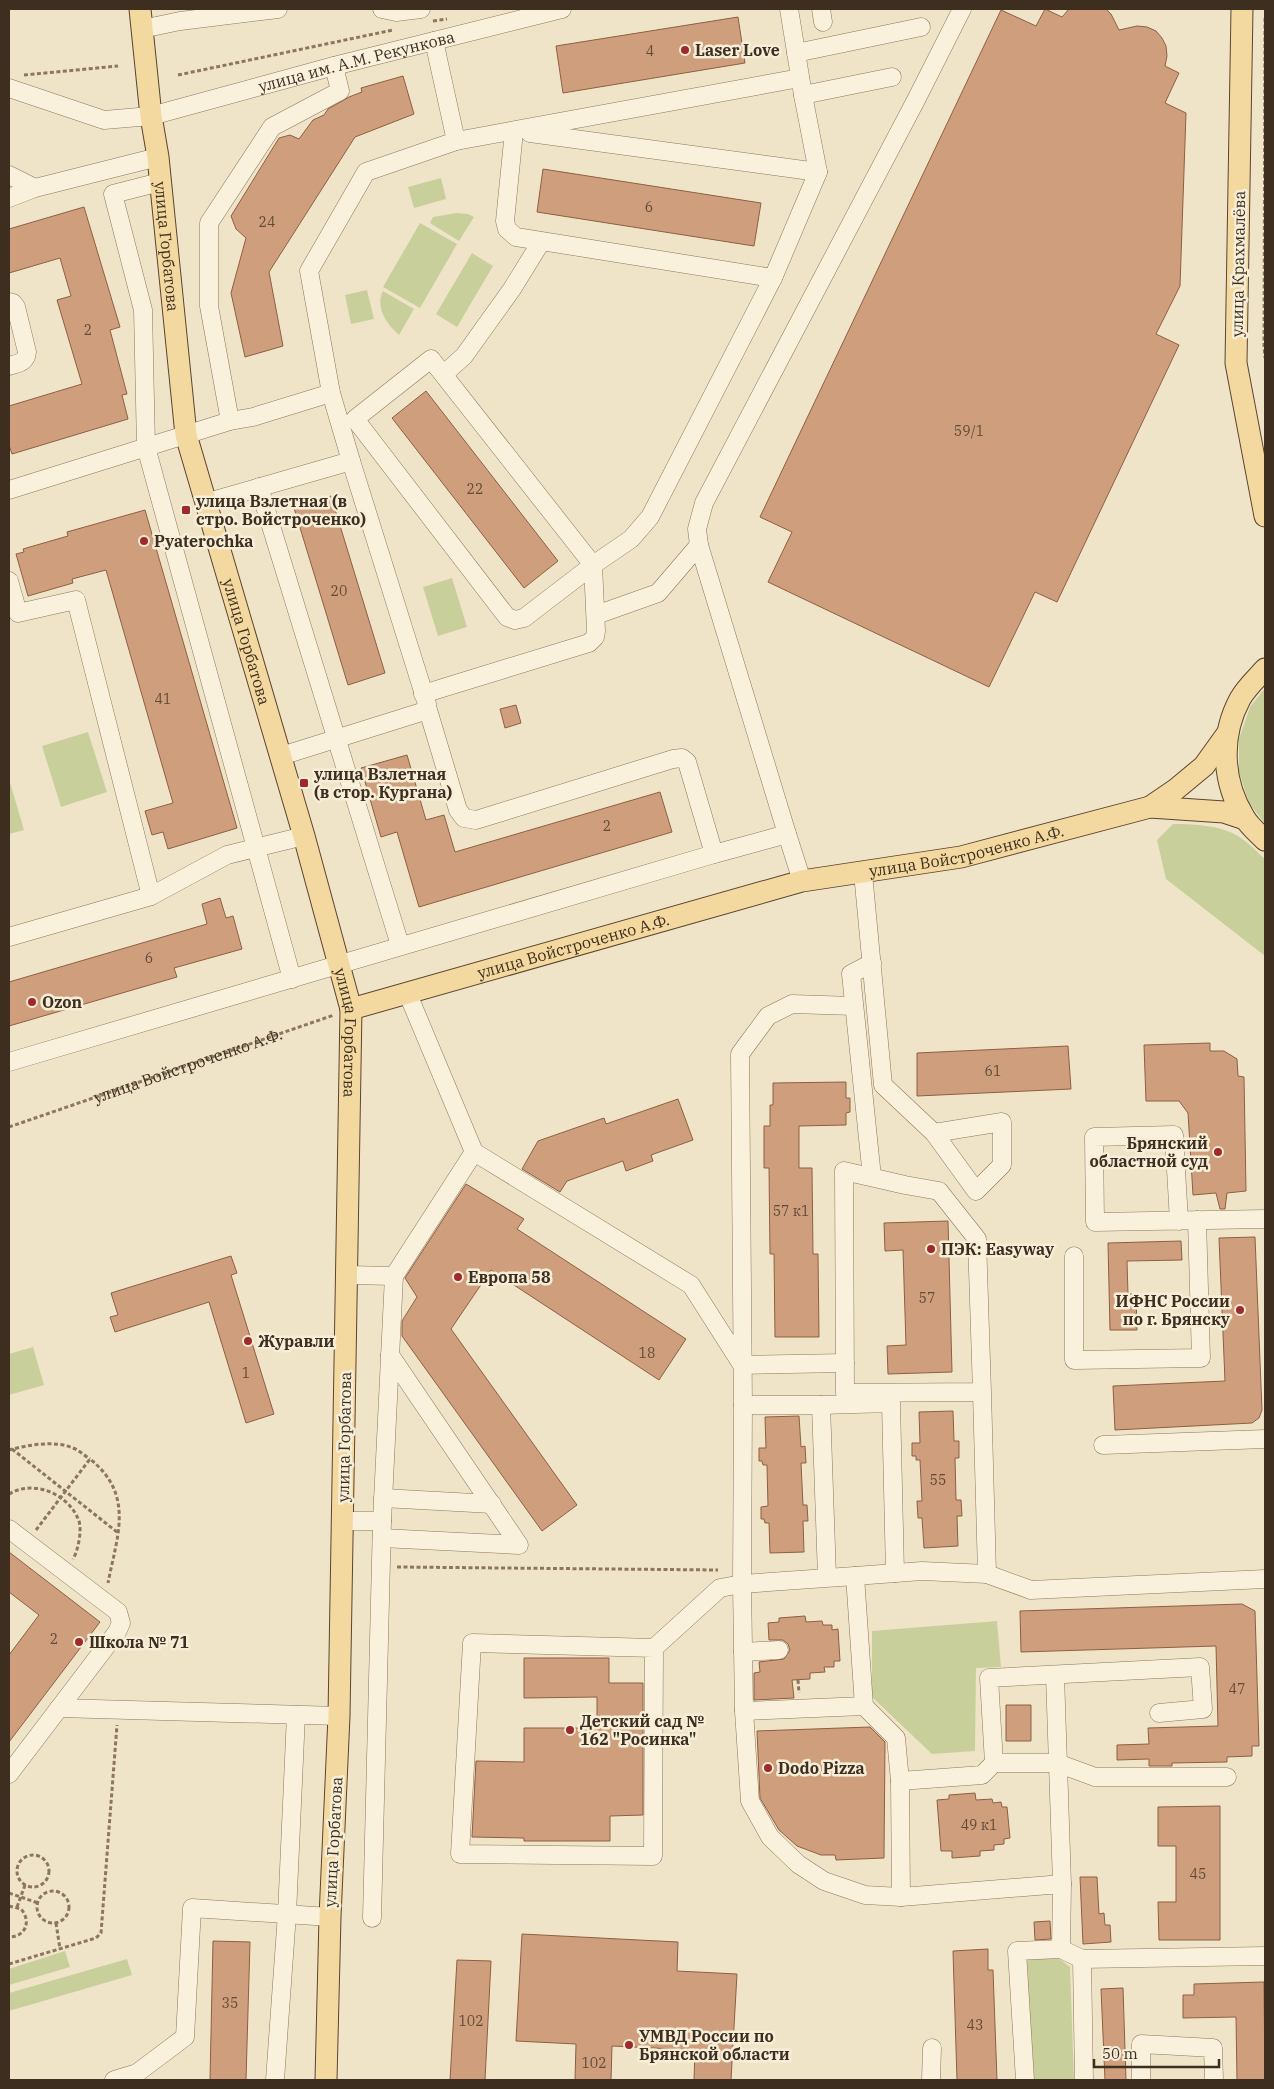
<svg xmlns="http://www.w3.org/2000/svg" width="1274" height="2089" viewBox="0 0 1274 2089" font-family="'IBM Plex Serif',serif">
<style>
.green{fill:#c9cf9b}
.building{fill:#cf9f7d;stroke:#8d5f41}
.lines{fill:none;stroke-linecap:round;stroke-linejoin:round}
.minor-casing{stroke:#8d765c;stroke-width:19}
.major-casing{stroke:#5b4430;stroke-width:23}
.path{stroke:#8d765c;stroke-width:3;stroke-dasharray:4 2.5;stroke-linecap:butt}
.minor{stroke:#faf1dc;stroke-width:18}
.major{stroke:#f3d9a0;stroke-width:21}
.poi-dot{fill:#9e2a2b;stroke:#f7eed8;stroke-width:2}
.labels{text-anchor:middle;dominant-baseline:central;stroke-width:5;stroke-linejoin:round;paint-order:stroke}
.number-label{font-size:14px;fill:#624a37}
.poi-label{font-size:16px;font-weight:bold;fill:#3d2e20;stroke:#f7eed8;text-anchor:start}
.street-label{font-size:16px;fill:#3d2e20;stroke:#f7eed8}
</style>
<rect width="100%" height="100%" fill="#f0e4c8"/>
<path class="green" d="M441 178 446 199 414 208 408 187Z
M456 213 468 214 474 217 459 241 430 223 433 217Z
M420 223 457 244 420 308 383 287Z
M472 253 493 266 457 327 436 314Z
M367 290 374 319 351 324 345 295Z
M383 291 414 309 399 335C386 324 375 307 383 291Z
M452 578 467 627 438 636 423 587Z
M1265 688V824L1249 803 1239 772V739L1250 707Z
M88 732 107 792 61 807 42 746Z
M9 779 24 830 9 834Z
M1173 824C1194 824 1219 825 1238 836 1248 842 1256 851 1265 859V956L1166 879 1157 840Z
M33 1347 44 1385 9 1395V1354Z
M997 1621 1001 1667 976 1668 975 1751 932 1754 872 1697V1631Z
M65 1951 70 1967 9 1985V1969Z
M1057 1957 1070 1967 1074 2080H1031L1027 1958Z
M127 1959 132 1975 9 2011V1993Z"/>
<path class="building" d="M1045 9 1062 17 1069 9H1106L1111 14 1119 30 1137 26 1147 27 1156 31 1162 38 1166 46 1167 56 1165 66 1179 73 1165 103 1186 113 1180 286 1156 334 1179 345 1057 602 1035 592 989 687 768 582 792 532 760 517 1001 10 1036 26Z
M738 17 745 63 563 93 556 46Z
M403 76 414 114 355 137 269 272 283 346 245 357 231 293 246 238 236 229 231 216 279 138 290 135 299 139 313 120 324 115 328 109 349 97 362 92 361 88Z
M543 169 761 203 754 246 537 212Z
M84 207 120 327 110 330 127 394 122 395 128 419 12 454 9 445V406L82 384 57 300 71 296 60 258 9 273V229Z
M426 391 558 561 524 588 392 418Z
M331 496 385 673 348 685 294 508Z
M145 510 237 828 168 849 163 832 152 835 145 811 173 803 106 570 72 579 73 583 28 596 16 554 24 552 23 549 68 536 67 532Z
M516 705 521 723 505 728 500 709Z
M407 755 426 820 444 815 455 852 660 792 672 832 419 907 397 832 381 837 361 768Z
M220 898 226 918 233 916 242 949 174 968 177 977 9 1026V982L207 924 202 904Z
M1210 1043V1051H1224L1237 1059 1238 1076 1244 1077 1246 1191 1227 1193 1225 1209H1220L1216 1193 1193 1195 1188 1113 1179 1101H1146L1144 1045Z
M1068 1046 1071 1089 917 1096V1053Z
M846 1082V1098H850V1112L846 1113V1125L799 1126V1168H812L813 1254H818L819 1337H775L774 1254H770L769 1168H764V1126H770V1105H773V1083Z
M678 1099 693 1140 651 1155 653 1161 626 1171 623 1161 567 1181 560 1192 522 1169 538 1141 604 1118 606 1124Z
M466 1184 524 1219 517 1229 686 1339 659 1380 491 1270 451 1329 577 1505 542 1531 402 1336V1321L417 1297 405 1278Z
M948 1221 952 1372 888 1374 887 1346 906 1345 903 1250 885 1251 884 1223Z
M1255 1237 1262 1410 1259 1418 1252 1423 1115 1430 1113 1386 1225 1381 1219 1238Z
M1181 1241 1182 1260 1127 1261 1128 1294H1136L1137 1330H1110L1108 1243Z
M231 1256 237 1273 231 1275 274 1414 246 1423 209 1302 115 1332 110 1317 118 1315 111 1293Z
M953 1411 954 1441H959V1458H955L956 1500H961L962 1516H957L958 1546 924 1548 922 1518H918L917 1501H922L920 1460H916V1456H912V1443H920L919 1412Z
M799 1416 801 1447 805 1446 806 1463H801L803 1505H807L808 1521H803L804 1552 770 1553 769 1523H765L764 1519H761V1507L768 1506 767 1465H763L762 1461H759V1448H766L765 1417Z
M9 1552 100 1622 9 1742V1655L39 1615 9 1592Z
M1242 1604 1255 1611 1259 1746H1252V1756L1227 1757V1762L1172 1763V1766H1149V1759L1117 1760V1745L1149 1744 1148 1728 1218 1726 1216 1646 1021 1652 1020 1611Z
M805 1616 806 1622 822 1621 823 1625H832V1630L838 1629 840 1661H834V1667H824L825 1672 810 1673V1679L792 1680 794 1698 754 1700V1673L760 1672 759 1662 784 1659 790 1650 788 1644 783 1640H769L768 1623 779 1622V1618Z
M524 1658H609V1683H643V1815L610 1816V1841H524V1838L472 1837 476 1761 524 1762V1728H597V1697L524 1698Z
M1006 1705H1031V1741H1006Z
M870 1727 885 1742 884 1858 836 1860 835 1855H821L797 1846 779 1830 760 1798 757 1731Z
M975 1793 976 1800 992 1799 993 1803 1001 1802 1002 1807H1007L1010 1838 1004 1839V1844L994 1845V1850L980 1851V1856L952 1858V1851H941L937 1800 949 1799V1795Z
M1220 1806V1940H1159L1158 1902H1176V1846H1158V1807Z
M1080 1877H1097L1099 1914 1104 1913 1105 1925H1110L1111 1942 1083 1944Z
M1050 1921 1051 1939 1035 1940 1034 1922Z
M522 1934 678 1942 677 1971 737 1974 731 2080H694L695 2050 612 2046 611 2080H575L576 2044 516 2041Z
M213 1941 250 1942 246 2080H210Z
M988 1949V1970H993L997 2080H957L953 1951Z
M457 1960 491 1961 485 2080H450Z
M1264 1982 1265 2080H1237L1236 2017 1183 2018V1995H1194V1984Z
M1123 1988 1126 2080H1105L1101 1989Z"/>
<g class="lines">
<defs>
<g id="minor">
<path d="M382 9 396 12 421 9"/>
<path d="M821 9 823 22"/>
<path d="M142 29 180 21 278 9"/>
<path d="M796 53 921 27"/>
<path id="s2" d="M9 88 104 120 151 116 334 66 562 9"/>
<path d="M803 95 892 77"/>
<path d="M514 131 505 221 507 229 516 237 773 278"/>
<path d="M530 133 818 172"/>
<path d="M456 141 800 78"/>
<path d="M9 175 35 188"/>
<path d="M160 182 113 194 143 310 146 447 292 979"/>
<path d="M9 198 35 188 158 157"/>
<path d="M9 302 13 303 16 307 27 352C26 363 18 363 9 366"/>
<path d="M431 359 593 565 524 618 515 620 507 617 355 419Z"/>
<path d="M444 374 464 356 512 289 541 242"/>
<path d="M230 421 209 306V223L272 127 340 91 334 66"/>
<path d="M351 461 331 393 309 271 366 172 456 141 434 41"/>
<path d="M259 487 400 945"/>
<path d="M9 490 230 421 253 417 331 393"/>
<path d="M205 503 351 461 427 704"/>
<path d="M699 545 697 529 704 503 916 100 962 9"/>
<path d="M9 581 18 613 76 600 151 896"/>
<path d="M596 615 658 593 699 545 787 834"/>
<path d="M423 694 589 643 595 637 596 631 593 565 631 539 650 517 773 278 818 172 803 95 789 9"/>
<path d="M281 756 428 710 458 810 464 818 476 820 673 759 682 758 687 762 714 854 787 834 802 881"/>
<path d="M863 873 883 1085 934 1133 976 1191 1002 1165V1122L934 1133"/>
<path d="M9 937 151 896 227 855 304 836"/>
<path d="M407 992 474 1152 691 1285 742 1365 845 1363"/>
<path d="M9 1062 714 854"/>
<path d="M872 1177 851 974 872 963"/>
<path d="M1179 1221 1174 1135 1094 1137 1095 1222 1265 1219"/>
<path d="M1074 1256V1360L1201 1358 1197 1220"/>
<path d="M347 1275 394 1276 474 1152"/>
<path d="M982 1392 977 1239 939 1191 905 1185 844 1171 845 1393 982 1392 987 1574"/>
<path d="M743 1405 740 1054 768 1016 792 1004 854 1006"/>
<path d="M821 1405 891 1403 895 1573"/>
<path d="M1103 1445 1265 1439"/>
<path d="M383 1498 492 1504"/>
<path d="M343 1521H382L394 1276"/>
<path d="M9 1529 118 1612 121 1623 117 1632 9 1774"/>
<path d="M382 1538 519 1545 390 1355"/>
<path d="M855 1576 742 1584 744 1711 864 1706"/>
<path d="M654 1648 472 1643 460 1854 653 1856 654 1648 720 1588 742 1584 743 1405H821L827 1577"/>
<path d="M743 1652 779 1650"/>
<path d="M1055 1675 1062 1884"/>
<path d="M59 1708 339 1716"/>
<path d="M744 1711 750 1801 770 1837 798 1864 824 1881 865 1895 901 1897 1062 1884 1061 1949"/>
<path d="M994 1763 989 1678 1200 1667 1203 1709 1159 1713"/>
<path d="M1227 1777H1095L1057 1763H994L982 1775 900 1781 896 1738 864 1706 855 1576 922 1571 987 1574 1031 1590 1265 1579"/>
<path d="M900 1781 901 1897"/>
<path d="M372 1918 382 1521"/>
<path d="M1082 1959 1084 2080"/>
<path d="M114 2080 137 2073 185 2037 192 1908 330 1917"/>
<path d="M275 2080 287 1914 296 1715"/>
<path d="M931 2080 932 2048"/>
<path d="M1025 2080 1017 1951 1061 1949 1082 1959 1265 1956"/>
<path d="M1141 2080V2044L1213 2048 1214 2080"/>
</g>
<g id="major">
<path id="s3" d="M140 9 151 116 158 157 186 435 304 836 351 1009 339 1716 330 1917 326 2080"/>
<path d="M1242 9 1236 363 1265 516"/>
<path d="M1265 669C1257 678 1246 688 1240 699 1220 736 1222 781 1244 817 1249 826 1258 833 1265 840"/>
<path d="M1150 807 1175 790 1204 766 1227 734"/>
<path id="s4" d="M351 1009 802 881 961 857 1150 807 1224 812 1245 819"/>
</g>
</defs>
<use href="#minor" class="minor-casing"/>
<use href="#major" class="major-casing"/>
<g class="path">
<path d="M1265 18 1264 346 1265 358"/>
<path d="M433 21 447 19"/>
<path d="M24 75 118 66"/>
<path d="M178 75 393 30"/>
<path id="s1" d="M9 1127 334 1015"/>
<path d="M12 1449 117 1532"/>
<path d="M9 1450C28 1445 54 1440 73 1448 79 1450 85 1456 90 1459"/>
<path d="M9 1494C34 1479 69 1494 79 1521 82 1531 78 1551 73 1559"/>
<path d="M36 1530 90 1459C135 1495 117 1536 108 1583"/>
<path d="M397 1567 718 1570"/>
<path d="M798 1680 799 1693"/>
<circle cx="33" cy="1871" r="16"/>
<circle cx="53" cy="1907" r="16"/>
<path d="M9 1893 38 1903"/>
<path d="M9 1906 21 1909C32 1922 25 1937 9 1937"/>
<path d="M17 1907 25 1885"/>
<path d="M56 1923 60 1949"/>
<path d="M9 1964 96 1938 101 1933 117 1725"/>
</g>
<use href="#minor" class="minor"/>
<use href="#major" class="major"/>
</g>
<g class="poi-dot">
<circle cx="685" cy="50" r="5"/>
<rect x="181" y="505" width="10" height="10" rx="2.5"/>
<circle cx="144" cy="541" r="5"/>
<rect x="299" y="778" width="10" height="10" rx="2.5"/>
<circle cx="32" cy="1002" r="5"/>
<circle cx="1218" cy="1152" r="5"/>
<circle cx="931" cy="1249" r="5"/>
<circle cx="458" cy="1277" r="5"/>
<circle cx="1240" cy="1310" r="5"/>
<circle cx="248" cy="1341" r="5"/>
<circle cx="79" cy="1642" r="5"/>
<circle cx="570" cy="1730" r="5"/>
<circle cx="768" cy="1768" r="5"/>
<circle cx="629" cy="2045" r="5"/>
</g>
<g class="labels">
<g class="number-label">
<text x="650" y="51">4</text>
<text x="649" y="207">6</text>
<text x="267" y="222">24</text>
<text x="88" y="330">2</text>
<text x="969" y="431">59/1</text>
<text x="475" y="489">22</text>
<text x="339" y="591">20</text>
<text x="163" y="699">41</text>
<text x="607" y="826">2</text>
<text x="149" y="958">6</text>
<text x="993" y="1071">61</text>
<text x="791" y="1211">57 к1</text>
<text x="927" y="1298">57</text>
<text x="647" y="1353">18</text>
<text x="246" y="1373">1</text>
<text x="938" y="1480">55</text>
<text x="54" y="1639">2</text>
<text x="1237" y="1689">47</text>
<text x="979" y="1825">49 к1</text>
<text x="1198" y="1874">45</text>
<text x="230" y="2003">35</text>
<text x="471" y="2021">102</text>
<text x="975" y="2025">43</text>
<text x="594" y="2063">102</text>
</g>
<g class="poi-label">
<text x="695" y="50">Laser Love</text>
<text x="196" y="501">улица Взлетная (в<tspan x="196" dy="18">стро. Войстроченко)</tspan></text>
<text x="154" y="541">Pyaterochka</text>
<text x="314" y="774">улица Взлетная<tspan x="314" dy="18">(в стор. Кургана)</tspan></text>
<text x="42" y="1002">Ozon</text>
<text x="1208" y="1143" text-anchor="end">Брянский<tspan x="1208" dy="18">областной суд</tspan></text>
<text x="941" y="1249">ПЭК: Easyway</text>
<text x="468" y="1277">Европа 58</text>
<text x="1230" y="1301" text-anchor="end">ИФНС России<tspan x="1230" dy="18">по г. Брянску</tspan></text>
<text x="258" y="1341">Журавли</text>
<text x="89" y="1642">Школа № 71</text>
<text x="580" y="1721">Детский сад №<tspan x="580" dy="18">162 "Росинка"</tspan></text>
<text x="778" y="1768">Dodo Pizza</text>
<text x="639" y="2036">УМВД России по<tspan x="639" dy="18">Брянской области</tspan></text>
</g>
<g class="street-label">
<text stroke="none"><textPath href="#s2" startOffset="360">улица им. А.М. Рекункова</textPath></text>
<text stroke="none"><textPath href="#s3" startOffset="239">улица Горбатова</textPath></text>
<text transform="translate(1238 264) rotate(-89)">улица Крахмалёва</text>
<text stroke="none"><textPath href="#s3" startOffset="644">улица Горбатова</textPath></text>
<text stroke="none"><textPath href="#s4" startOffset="636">улица Войстроченко А.Ф.</textPath></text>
<text stroke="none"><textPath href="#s4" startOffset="231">улица Войстроченко А.Ф.</textPath></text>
<text stroke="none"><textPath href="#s3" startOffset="1049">улица Горбатова</textPath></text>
<text stroke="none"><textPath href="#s1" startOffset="189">улица Войстроченко А.Ф.</textPath></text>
<text transform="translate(344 1437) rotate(-89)">улица Горбатова</text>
<text transform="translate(333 1842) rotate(-87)">улица Горбатова</text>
</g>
</g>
<rect width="1274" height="2089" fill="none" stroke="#3d2e20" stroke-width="20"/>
<path d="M1094 2059v8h125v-8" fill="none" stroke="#3d2e20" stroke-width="2.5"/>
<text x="1102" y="2059" font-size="15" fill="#3d2e20" stroke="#f7eed8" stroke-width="4" paint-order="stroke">50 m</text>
</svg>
